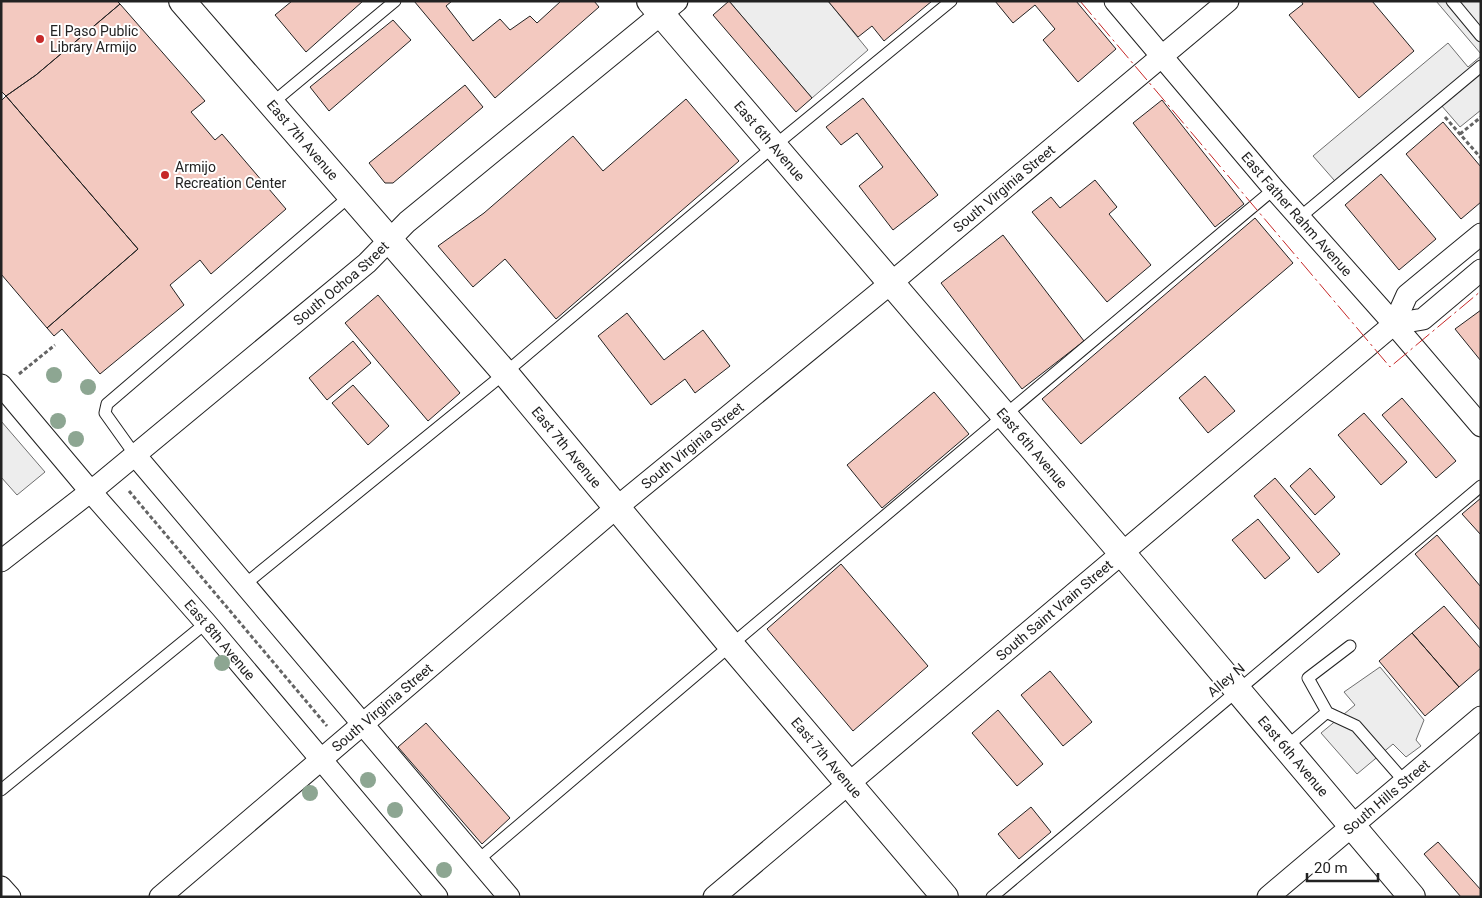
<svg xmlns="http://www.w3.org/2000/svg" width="1482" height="898" viewBox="0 0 1482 898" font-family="Roboto,sans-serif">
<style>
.parking{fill:#ededed;stroke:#6f6f6f}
.building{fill:#f3c9c0;stroke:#222}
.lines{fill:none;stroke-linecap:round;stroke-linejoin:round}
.service-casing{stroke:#222;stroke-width:13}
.minor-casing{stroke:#222;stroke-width:23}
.tertiary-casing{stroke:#222;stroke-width:28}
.path{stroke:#646464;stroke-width:3;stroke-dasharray:4 2.5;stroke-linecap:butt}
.service{stroke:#fff;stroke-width:11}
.minor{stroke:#fff;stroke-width:21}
.tertiary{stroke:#fff;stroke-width:26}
.power{stroke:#c62828;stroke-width:1;stroke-dasharray:18 4 2.5 4;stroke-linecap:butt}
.tree{fill:#8da692}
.poi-dot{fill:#c62828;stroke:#fff;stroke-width:2}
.labels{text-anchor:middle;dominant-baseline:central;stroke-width:4;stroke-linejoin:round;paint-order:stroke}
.poi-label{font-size:14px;fill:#222;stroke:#fff;text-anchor:start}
.street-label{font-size:14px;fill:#222;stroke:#fff}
</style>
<rect width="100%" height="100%" fill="#fff"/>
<path class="parking" d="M729 1H828L868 50 812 98Z
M1436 1H1481V54Z
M1448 43 1468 67 1481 56V110L1460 127 1441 105 1341 188 1313 156Z
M1 421 45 472 17 495 1 477Z
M1380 667 1424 720 1416 740 1421 746 1406 757 1393 744 1357 774 1321 733 1355 705 1344 692Z"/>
<path class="building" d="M1 1H117L120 4 36 75 6 96 1 91Z
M292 1H363L306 52 275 15Z
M414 1H452L446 6 473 41 500 19 510 30 530 16 537 23 561 1H594L599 7 495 98Z
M729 1 812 98 796 112 713 15Z
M828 1H932L884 41 872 26 858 37Z
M995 1H1076L1116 49 1078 82 1043 40 1055 29 1035 5 1013 23Z
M1301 1H1372L1414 51 1359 98 1289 15 1303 4Z
M120 4 205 101 191 112 215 140 222 134 286 209 211 274 200 260 170 285 184 305 100 374 62 329 54 336 47 328 138 249 6 96 36 75Z
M393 20 411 40 329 111 310 87Z
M465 85 483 107 393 183H385L369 163Z
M6 96 138 249 47 328 1 274V101Z
M863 98 938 195 893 230 859 186 883 167 857 133 841 145 826 127Z
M686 99 739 161 556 319 505 259 473 287 438 246 484 213 573 136 603 171Z
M1162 100 1244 204 1215 227 1133 123Z
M1443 122 1481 167V202L1461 219 1406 154Z
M1381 174 1436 239 1399 270 1345 205Z
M1095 180 1117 207 1109 214 1151 265 1107 302 1032 212 1051 197 1060 208Z
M1255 218 1293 263 1081 444 1042 399Z
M1003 235 1084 341 1022 389 941 283Z
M378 295 460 393 428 421 345 323Z
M1481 310V361L1455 329Z
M627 313 664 360 703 330 730 366 695 393 685 379 651 405 598 336Z
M353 341 371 363 327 400 309 378Z
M1205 376 1235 411 1208 433 1179 398Z
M353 385 389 426 368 445 332 403Z
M934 392 969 434 882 508 847 465Z
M1402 398 1456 461 1436 478 1382 415Z
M1364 413 1407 462 1381 485 1338 435Z
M1310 468 1335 497 1315 515 1290 486Z
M1275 478 1340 554 1318 573 1254 496Z
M1481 498V535L1462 514Z
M1258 519 1290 558 1265 579 1232 540Z
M1437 535 1481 587V631L1415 554Z
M841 564 928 666 853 731 767 629Z
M1444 606 1481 649V668L1459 687 1412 633Z
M1412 633 1459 687 1425 716 1379 661Z
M1050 671 1092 722 1063 746 1021 695Z
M998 710 1043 764 1017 786 972 733Z
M426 723 510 818 482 844 398 747Z
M1031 807 1051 832 1019 859 998 834Z
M1438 842 1481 890V897H1461L1424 854Z"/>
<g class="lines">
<defs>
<path id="service" d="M1452 1 1481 36
M271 104 395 1
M1299 218 1481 66
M135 455 105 413 107 404 350 196
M244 585 505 373 774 146 951 1
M1326 712 1356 726 1404 781
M1286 747 1327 712 1308 678 1350 646
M1 790 206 623
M478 860 731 645 1274 189
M992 897 1481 486"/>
<g id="minor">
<path id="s1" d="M1115 1 1274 189 1394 324 1481 426"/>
<path d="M1394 324 1423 319 1481 270"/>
<path id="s2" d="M1 385 91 492 206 623 437 897"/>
<path d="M135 455 509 897"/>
<path id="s3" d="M1 561 100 484 367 263 407 222 677 1"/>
<path d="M1 887 10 897"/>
<path id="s4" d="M160 897 616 508 891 283 1228 1"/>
<path id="s5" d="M714 897 1394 324 1407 295 1481 234"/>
<path id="s6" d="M1268 897 1481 717"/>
</g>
<g id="tertiary">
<path id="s7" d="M182 1 505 373 731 645 945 897"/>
<path id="s8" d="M650 1 1122 553 1412 897"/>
</g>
</defs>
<use href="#service" class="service-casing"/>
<use href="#minor" class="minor-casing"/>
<use href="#tertiary" class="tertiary-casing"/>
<path class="path" d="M1445 117 1481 158
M1460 134 1481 117
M19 374 55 345
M129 491 327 726"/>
<use href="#service" class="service"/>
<use href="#minor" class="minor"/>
<use href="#tertiary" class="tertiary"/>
<path class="power" d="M1080 1 1390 367 1481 291"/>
</g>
<g class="tree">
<circle cx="54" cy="375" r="8"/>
<circle cx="88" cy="387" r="8"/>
<circle cx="58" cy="421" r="8"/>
<circle cx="76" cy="439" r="8"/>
<circle cx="222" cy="663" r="8"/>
<circle cx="368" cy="780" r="8"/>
<circle cx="310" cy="793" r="8"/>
<circle cx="395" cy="810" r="8"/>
<circle cx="444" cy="870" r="8"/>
</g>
<g class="poi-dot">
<circle cx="40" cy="39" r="5"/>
<circle cx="165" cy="175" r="5"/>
</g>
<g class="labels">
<g class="poi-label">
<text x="50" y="31">El Paso Public<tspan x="50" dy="16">Library Armijo</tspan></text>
<text x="175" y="167">Armijo<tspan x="175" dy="16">Recreation Center</tspan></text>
</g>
<g class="street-label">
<text stroke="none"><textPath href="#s7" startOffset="184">East 7th Avenue</textPath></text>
<text stroke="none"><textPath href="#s8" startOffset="184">East 6th Avenue</textPath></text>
<text stroke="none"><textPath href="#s4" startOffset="1102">South Virginia Street</textPath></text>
<text stroke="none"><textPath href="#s1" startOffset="280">East Father Rahm Avenue</textPath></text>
<text stroke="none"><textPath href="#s3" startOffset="439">South Ochoa Street</textPath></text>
<text stroke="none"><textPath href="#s4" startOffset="698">South Virginia Street</textPath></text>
<text stroke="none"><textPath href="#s7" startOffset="589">East 7th Avenue</textPath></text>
<text stroke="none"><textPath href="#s8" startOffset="588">East 6th Avenue</textPath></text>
<text stroke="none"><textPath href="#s5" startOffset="445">South Saint Vrain Street</textPath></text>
<text stroke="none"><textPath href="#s2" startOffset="336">East 8th Avenue</textPath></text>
<text transform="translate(1226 680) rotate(-40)">Alley N</text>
<text stroke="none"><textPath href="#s4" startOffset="292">South Virginia Street</textPath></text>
<text stroke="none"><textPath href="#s8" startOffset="992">East 6th Avenue</textPath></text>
<text stroke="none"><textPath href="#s7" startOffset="994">East 7th Avenue</textPath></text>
<text stroke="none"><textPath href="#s6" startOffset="155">South Hills Street</textPath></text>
</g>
</g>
<rect width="1482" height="898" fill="none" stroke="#222222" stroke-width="5"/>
<path d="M1307 873v8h71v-8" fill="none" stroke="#222222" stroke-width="2.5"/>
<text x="1314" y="873" font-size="15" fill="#222222" stroke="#ffffff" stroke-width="4" paint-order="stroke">20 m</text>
</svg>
